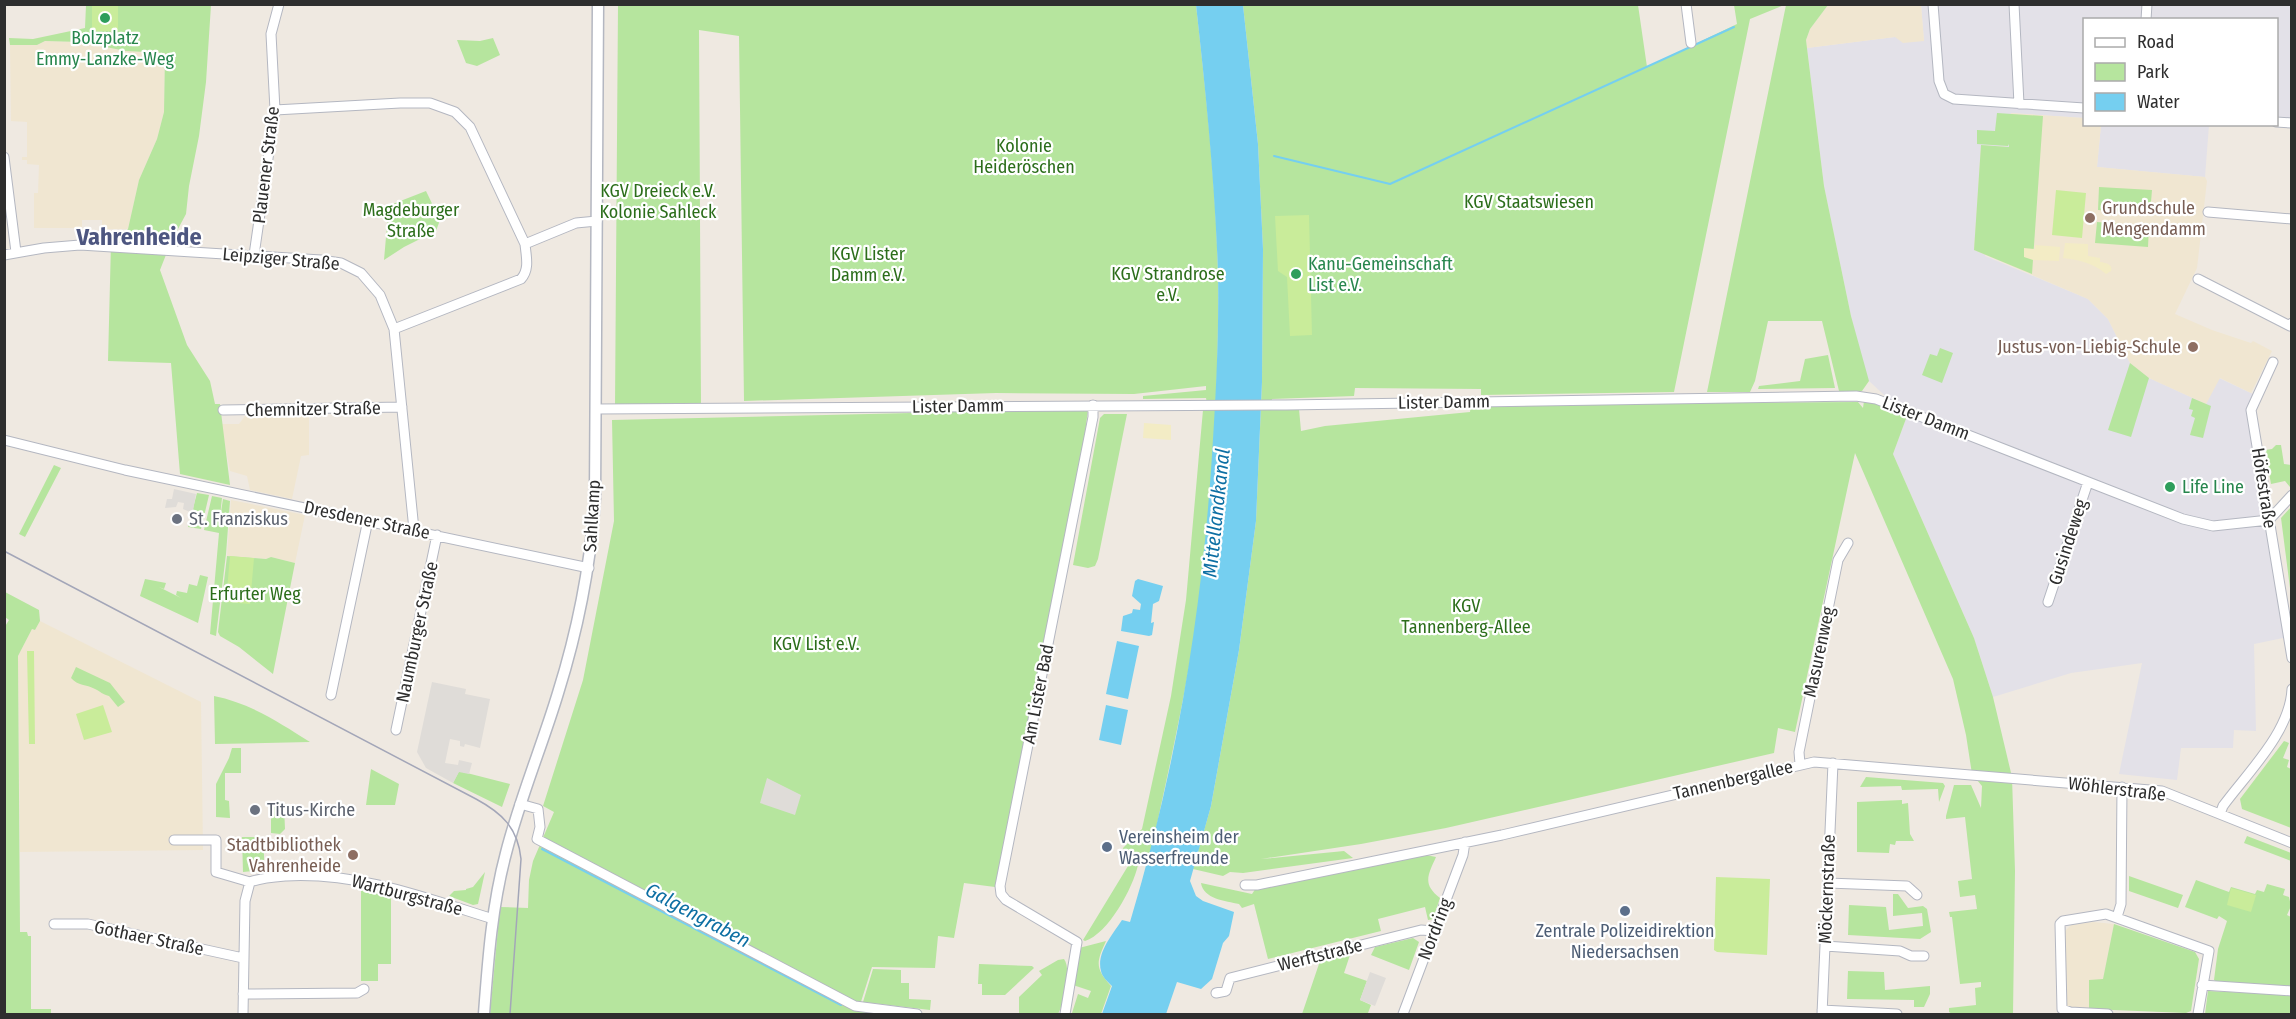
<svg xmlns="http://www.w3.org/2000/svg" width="2296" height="1019" viewBox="0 0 2296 1019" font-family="'Fira Sans Condensed',sans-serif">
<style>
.industrial{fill:#e3e1e8}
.education{fill:#f0e6d1}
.green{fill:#b6e59e}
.sand{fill:#f3ecc5}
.pitch{fill:#c9ec9a}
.plaza{fill:#dfdcd8}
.water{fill:#75cff0}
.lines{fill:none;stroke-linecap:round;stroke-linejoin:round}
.stream{stroke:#75cff0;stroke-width:2}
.minor-casing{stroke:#b4b7c1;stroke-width:11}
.tertiary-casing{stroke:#b4b7c1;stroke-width:13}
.minor{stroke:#fff;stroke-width:9}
.tertiary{stroke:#fff;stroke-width:10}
.tram{stroke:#a3a6b8;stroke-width:1.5}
.leisure-dot{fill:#2e9e5b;stroke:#fff;stroke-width:2}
.education-dot{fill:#8d6e63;stroke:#fff;stroke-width:2}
.worship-dot{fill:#6b7280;stroke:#fff;stroke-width:2}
.service-dot{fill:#5c6f8a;stroke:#fff;stroke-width:2}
.labels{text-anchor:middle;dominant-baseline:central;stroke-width:4.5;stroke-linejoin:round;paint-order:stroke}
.leisure-label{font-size:18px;fill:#27864d;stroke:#fff;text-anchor:start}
.park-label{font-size:18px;fill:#2c6e1b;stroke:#fff}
.street-label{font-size:18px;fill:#2e2e2e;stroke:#fff}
.education-label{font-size:18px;fill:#785e54;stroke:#fff;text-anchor:end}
.worship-label{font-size:18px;fill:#5b616d;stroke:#fff;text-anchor:start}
.service-label{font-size:18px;fill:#4e5e75;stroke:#fff;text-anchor:start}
.water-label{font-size:20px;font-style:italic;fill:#0d6fa3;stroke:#fff}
.district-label{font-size:24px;font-weight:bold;fill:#4d5680;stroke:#fff}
</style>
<rect width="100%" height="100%" fill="#efe9e1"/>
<path class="industrial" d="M1921 5H2291V123L2277 122 2276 20H2084V118L2011 113 2009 147 1981 146 1985 256 2088 299 2108 319 2131 365 2149 378 2206 404 2219 378 2257 396 2251 410 2288 637 2254 644 2256 731 2234 730 2233 748H2181L2177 780 2119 774 2142 663 2071 673 1993 697 1974 638 1893 454 1907 416 1869 381 1866 375 1851 316 1824 186 1807 48 1895 37 1924 41Z
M2101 125H2209L2205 177 2097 167Z"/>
<path class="education" d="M1828 5H1921L1924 41 1903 43 1895 37 1807 48 1806 40 1810 29Z
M45 41 80 42 126 51 165 52 164 112 157 139 139 180 128 229H102V220H82V228H34V193H38L39 165 27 164V160H22V157H27V122L11 121 10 45H37Z
M2011 113 2084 118V124L2101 125 2097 167 2205 177 2207 181 2197 268 2175 314 2212 330 2251 343 2253 341 2272 351 2251 393 2220 378 2206 404 2149 378 2131 365 2108 319 2088 299 1974 250 1981 145 2009 147Z
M309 415V455L301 456 292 499 250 490 247 476 230 471 221 424H239L245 416Z
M231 500 305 515 295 563 271 557 266 559 227 556Z
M40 621 201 702 203 850 20 852 18 656 32 629 35 630Z
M2093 922 2114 924 2103 980H2089V1009L2072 1008 2066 1005 2064 932 2071 925Z"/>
<path class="green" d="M86 5H211L206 82 199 136 189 186 186 214 171 242 160 270 187 345 210 381 215 404H220L230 485 180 474 171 363 108 361 111 243 128 229 139 180 157 139 164 112 165 53 126 51 80 42 45 41 37 45H10L9 38 33 39 85 28Z
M618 5H1196C1206 94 1216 184 1218 275 1219 373 1214 471 1203 569 1193 666 1170 762 1150 857L1131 852 1125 854 1123 848 1142 829 1171 696 1186 600 1203 410 1207 404 1206 398 1143 399V396L1206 390V386L1134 394 996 393 744 401 739 36 699 30 701 405 615 406Z
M1243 5H1638L1647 67 1737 24 1734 5H1784L1750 19 1674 392 1481 395V389L1355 388 1354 396 1272 399V409H1299L1301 431 1325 426 1470 412 1471 404 1858 402 1863 408 1864 401 1873 402 1907 416 1893 454 1974 638 1993 697 2012 777 2015 871 2013 1014H1952L1949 1012V1008L1976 1005 1975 988 1981 987V982L1960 984 1952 917H1950L1949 912 1977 909 1975 895 1960 897 1958 881 1972 879 1965 817 1946 819V816L1954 785H1971L1981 808 1982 786 1972 774 1966 735 1953 679 1855 453 1795 732 1778 728 1774 753 1446 828 1361 844 1261 859 1344 851 1353 858 1243 873 1230 872 1223 876 1193 869 1211 806 1239 650 1256 521 1262 382 1263 249 1258 144Z
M1786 5H1828L1810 29 1806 40 1824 186 1851 316 1869 381 1862 391H1839L1822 321H1768L1755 381 1750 392H1707Z
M493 38 500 55 477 66 466 63 457 40 480 41Z
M1997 113 2043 116 2032 274 1974 250 1981 145 2009 147V144L2008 146 1977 144V130L1995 131Z
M2099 187 2152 190 2150 214 2098 210Z
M426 191 440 220 436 231 404 247 384 260 388 214 385 207Z
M2097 222 2149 226 2148 247 2095 243Z
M1940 348 1953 353 1942 383 1922 375 1930 354 1937 356Z
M1828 355 1835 388 1758 389 1759 386 1800 381 1805 359Z
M2130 363 2149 378 2131 437 2108 430Z
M2192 398 2211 406 2203 438 2190 435 2195 418 2191 416 2193 410 2189 409Z
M1088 409 1085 434 995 887 964 883 954 938 938 936 935 968 872 967 859 1008 902 1014H490L500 907 528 908 529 880 533 861 554 812 543 806 583 680 614 521 612 420Z
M1104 414H1127L1098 559 1095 566 1088 568 1073 565 1100 418Z
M2276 445H2281L2284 464 2291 465 2290 487 2285 481 2271 484 2265 450 2272 449Z
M54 465 61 468 25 537 19 534Z
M197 493 209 495 201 529 188 527Z
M212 496 222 498 219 525 223 499 230 501 226 554 216 636 210 634 219 533 204 530Z
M2291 507V596L2281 518Z
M227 556 266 559 271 557 295 563 273 674 239 647 220 636 218 632Z
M200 575 208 577 198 623 140 596 145 579 166 583 164 589 159 587 181 598 176 595 177 591 187 593 189 584 197 586Z
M5 592 39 610 40 621 35 630 32 629 18 656 20 932H27L28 936H31V1009H51V1014H5L4 628 9 620 5 617Z
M76 667 110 683 125 702 118 707 109 696C102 694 101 692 95 689 86 684 78 686 71 678Z
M214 696C250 703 280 723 310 742L215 744Z
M2284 741 2289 743 2283 758 2289 760 2287 767 2291 769V828L2242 809 2240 799Z
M232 748H241V773H225V800L229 801 230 818 216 817V784L229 758Z
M371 769 399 784 395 805H366Z
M459 771 510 784 502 807 453 783Z
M1866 777 1943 783 1945 786 1939 802 1938 789 1902 790 1901 786 1860 787Z
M1902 800V804L1908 803 1910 834 1914 841H1896L1895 845 1890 844 1889 853 1857 852V802Z
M282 802 284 806 285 829 280 834 271 833V803Z
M2247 836 2291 853V861L2244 843Z
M242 837H264V870L243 872Z
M1426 855 1436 857C1428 875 1422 884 1440 898L1433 919 1428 920 1425 907 1378 919 1381 931 1268 959 1254 904 1242 908 1239 904C1226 901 1203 899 1201 883L1252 894 1256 888Z
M1132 865H1138C1133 888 1108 934 1085 941L1083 940 1128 866Z
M485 872 478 904 473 905 449 896 454 891 466 890V889L473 887Z
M2129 876 2183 895 2178 908 2129 891Z
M2196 880 2229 892 2231 887 2255 894 2257 890 2264 892 2267 884 2285 889 2283 895 2289 897 2291 906 2287 915 2291 917V986L2217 982 2214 980 2218 949 2227 921 2219 916 2217 919 2185 907Z
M361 890 391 897V964H378V981H361Z
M1893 894H1898L1908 908 1923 906 1927 909 1931 932 1920 939 1848 935 1849 905 1886 907 1889 930 1923 926 1922 913 1893 916Z
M2114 924 2195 952 2199 959 2191 1011 2186 1013 2089 1009V980L2103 979Z
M1413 938 1419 942 1409 970 1371 955 1375 947Z
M1106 941C1096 963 1095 968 1111 986L1101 1014H1075L1072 1013 1078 994 1088 998 1091 991 1073 985 1079 948Z
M1351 952 1344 973 1367 981 1360 1000 1371 1005 1368 1013 1372 1014H1302L1321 958Z
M1064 959C1072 970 1064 1003 1058 1014H1019V997L1042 975 1039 971 1058 960Z
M979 964 1032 966 1034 968 1005 995H982V984H978Z
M873 969 901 970V983H909V999L931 1000 930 1010 863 1002Z
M1848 971 1884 972 1885 990 1930 986V994L1924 1007H1914V1000L1847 999Z
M2208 991 2291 995V1014H2205Z"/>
<path class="sand" d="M2065 243 2088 244V256L2100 258V262C2106 263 2113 264 2111 271L2106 274C2094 263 2079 260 2063 258Z
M2035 245 2060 247 2059 261 2033 260 2024 257V248L2035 249Z
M1144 423 1171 425V440L1143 438Z"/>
<path class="pitch" d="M92 5H118V31H92Z
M2056 190 2086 193 2082 238 2052 235Z
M1309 215 1312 335 1290 336 1287 277 1278 271 1275 216Z
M230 556 254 558 250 604 226 602Z
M27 651H34L35 744H29Z
M103 705 112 732 84 740 76 714Z
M1716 877 1770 879 1767 955 1717 952 1714 950Z
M2231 888 2256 895 2251 912 2227 905Z"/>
<path class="plaza" d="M174 489 196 494 193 511 190 512 183 509 184 503 178 502 176 507 165 508 167 499H172Z
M432 682 466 689 465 694 490 699 480 748 465 744 464 747 460 746V741L450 739 445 763 458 765 459 760 472 763 469 774 459 772 453 783 426 768 417 752Z
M767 778 801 795 795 815 760 803Z
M1370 972 1386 978 1375 1006 1360 1000Z"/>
<path class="water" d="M1196 5H1243L1258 144 1263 249 1262 382 1256 521 1239 650 1211 806 1190 881 1196 896 1203 901 1234 912 1229 936 1223 943 1212 979 1201 989 1177 982 1166 1014H1102L1112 986C1108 982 1102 977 1101 971 1096 953 1113 934 1122 920L1130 922C1176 770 1202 613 1212 455 1216 395 1219 334 1218 274 1215 183 1206 94 1196 5Z
M1138 579 1163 586 1159 601 1153 604 1151 623 1154 622 1152 635 1149 636 1121 631 1123 616 1132 613 1133 609 1140 610 1141 604 1132 596 1135 581Z
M1117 641 1139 646 1128 699 1106 694Z
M1106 705 1128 710 1121 745 1099 740Z"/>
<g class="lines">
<path class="stream" d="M1274 156 1390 184 1734 27
M542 849 841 1005"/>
<defs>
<path id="minor" d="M1686 4 1691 43
M1933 4 1939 81 1944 94 1954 99 2084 108
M2014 4 2019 104
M2146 20 2147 4
M275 110 400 103H430L455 112 470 127 525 244
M2276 122 2292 123
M4 157 16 252
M2208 212 2292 219
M4 255 44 248 80 245 321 260 341 263 361 273 380 295 394 329 414 530
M254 255 275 110 271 34 279 4
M2198 279 2290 326 2292 323
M394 329 521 279C530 269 526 256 525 244L576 223 597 221
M2273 362 2251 410 2292 658
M596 409 1286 405 1856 396 1876 399 2183 519 2213 526 2269 520
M223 410 402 407
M4 440 125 470 589 568
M2269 520 2292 495
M2048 602 2088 482
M331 695 368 520
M396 730 437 535
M1800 764 1799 752 1838 560 1848 543
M520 804 538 809 540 827 537 839 855 1006 917 1014
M2220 814 2223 806C2248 772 2290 732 2292 689
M174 840H216V872L250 882
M250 882C261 878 274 877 286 876 358 872 426 898 493 919
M1828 883 1907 886 1917 895
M1245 885H1257L1502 835 1814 762 2162 791 2292 843
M2117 917 2121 904 2122 787
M54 924H88L243 958
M1825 946 1900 951 1911 956H1924
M2202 985 2292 991
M1216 993 1226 991 1230 978 1421 930 1434 931
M243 994 357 993 364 989
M1822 1010 1897 1014
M243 1014 245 901 250 882
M1065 1014 1077 942 1006 900 1001 894 1000 886 1093 417V405
M1403 1014 1463 855 1465 842
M1822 1014 1833 763
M2108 1014 2070 1012 2062 1009 2060 924 2063 921 2106 914 2209 951 2198 1014"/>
<path id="tertiary" d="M484 1014C488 960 492 905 506 853 520 798 542 746 558 693 578 629 591 564 595 497L598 4"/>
</defs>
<use href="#minor" class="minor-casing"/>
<use href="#tertiary" class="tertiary-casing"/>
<use href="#minor" class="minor"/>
<use href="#tertiary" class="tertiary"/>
<path class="tram" d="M4 551 476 799C502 813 518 828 521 859L510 1014"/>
</g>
<g class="leisure-dot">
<circle cx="105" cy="18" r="6"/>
<circle cx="1296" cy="274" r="6"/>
<circle cx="2170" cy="487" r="6"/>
</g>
<g class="education-dot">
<circle cx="2090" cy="218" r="6"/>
<circle cx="2193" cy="347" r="6"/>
<circle cx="353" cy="855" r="6"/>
</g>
<g class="worship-dot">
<circle cx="177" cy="519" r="6"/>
<circle cx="255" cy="810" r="6"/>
</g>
<g class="service-dot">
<circle cx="1107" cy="847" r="6"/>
<circle cx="1625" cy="911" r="6"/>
</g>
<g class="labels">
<g class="leisure-label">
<text x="105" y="38" text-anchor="middle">Bolzplatz<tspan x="105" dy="21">Emmy-Lanzke-Weg</tspan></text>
<text x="1308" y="264">Kanu-Gemeinschaft<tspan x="1308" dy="21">List e.V.</tspan></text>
<text x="2182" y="487">Life Line</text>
</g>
<g class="park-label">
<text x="1024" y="146">Kolonie<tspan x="1024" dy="21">Heideröschen</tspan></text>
<text x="658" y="191">KGV Dreieck e.V.<tspan x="658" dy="21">Kolonie Sahleck</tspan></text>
<text x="1529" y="202">KGV Staatswiesen</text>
<text x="411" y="210">Magdeburger<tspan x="411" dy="21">Straße</tspan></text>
<text x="868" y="254">KGV Lister<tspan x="868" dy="21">Damm e.V.</tspan></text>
<text x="1168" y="274">KGV Strandrose<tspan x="1168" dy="21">e.V.</tspan></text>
<text x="255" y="594">Erfurter Weg</text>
<text x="1466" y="606">KGV<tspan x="1466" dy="21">Tannenberg-Allee</tspan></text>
<text x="816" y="644">KGV List e.V.</text>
</g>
<g class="street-label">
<text transform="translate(266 165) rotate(-83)">Plauener Straße</text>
<text transform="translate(281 259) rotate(5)">Leipziger Straße</text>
<text transform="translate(1444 402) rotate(-1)">Lister Damm</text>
<text transform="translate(958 406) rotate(-1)">Lister Damm</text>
<text transform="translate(313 409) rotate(-1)">Chemnitzer Straße</text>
<text transform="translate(1926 418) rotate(21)">Lister Damm</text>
<text transform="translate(2264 488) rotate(81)">Höfestraße</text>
<text transform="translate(592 516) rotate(-87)">Sahlkamp</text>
<text transform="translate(367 520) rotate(12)">Dresdener Straße</text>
<text transform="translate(2068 542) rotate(-72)">Gusindeweg</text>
<text transform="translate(417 632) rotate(-78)">Naumburger Straße</text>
<text transform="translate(1819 652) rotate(-78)">Masurenweg</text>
<text transform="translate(1038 694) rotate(-79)">Am Lister Bad</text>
<text transform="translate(1733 780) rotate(-13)">Tannenbergallee</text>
<text transform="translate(2117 789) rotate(7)">Wöhlerstraße</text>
<text transform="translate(1827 889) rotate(-88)">Möckernstraße</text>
<text transform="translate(407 895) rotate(15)">Wartburgstraße</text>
<text transform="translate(1435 929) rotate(-69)">Nordring</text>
<text transform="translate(149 938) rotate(12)">Gothaer Straße</text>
<text transform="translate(1320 955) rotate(-14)">Werftstraße</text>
</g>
<g class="education-label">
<text x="2102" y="208" text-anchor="start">Grundschule<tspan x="2102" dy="21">Mengendamm</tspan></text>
<text x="2181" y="347">Justus-von-Liebig-Schule</text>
<text x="341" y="845">Stadtbibliothek<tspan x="341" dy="21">Vahrenheide</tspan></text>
</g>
<g class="worship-label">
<text x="189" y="519">St. Franziskus</text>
<text x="267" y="810">Titus-Kirche</text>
</g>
<g class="service-label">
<text x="1119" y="837">Vereinsheim der<tspan x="1119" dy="21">Wasserfreunde</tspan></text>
<text x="1625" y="931" text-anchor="middle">Zentrale Polizeidirektion<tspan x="1625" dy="21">Niedersachsen</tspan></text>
</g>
<g class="water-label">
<text transform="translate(1216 513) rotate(-84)">Mittellandkanal</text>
<text transform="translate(698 915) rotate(28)">Galgengraben</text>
</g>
<g class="district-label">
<text x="139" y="237">Vahrenheide</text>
</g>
</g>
<rect width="2296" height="1019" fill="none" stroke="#2e2e2e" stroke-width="12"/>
<rect x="2083" y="18" width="195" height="108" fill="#ffffff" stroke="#ababab" stroke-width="1.5"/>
<rect x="2095" y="38" width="30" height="9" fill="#ffffff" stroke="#ababab" stroke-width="1.5"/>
<text x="2137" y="48" font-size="18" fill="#2e2e2e">Road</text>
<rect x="2095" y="63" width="30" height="18" fill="#b6e59e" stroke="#ababab" stroke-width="1.5"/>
<text x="2137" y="78" font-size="18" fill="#2e2e2e">Park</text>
<rect x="2095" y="93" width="30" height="18" fill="#75cff0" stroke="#ababab" stroke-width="1.5"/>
<text x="2137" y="108" font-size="18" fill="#2e2e2e">Water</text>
</svg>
